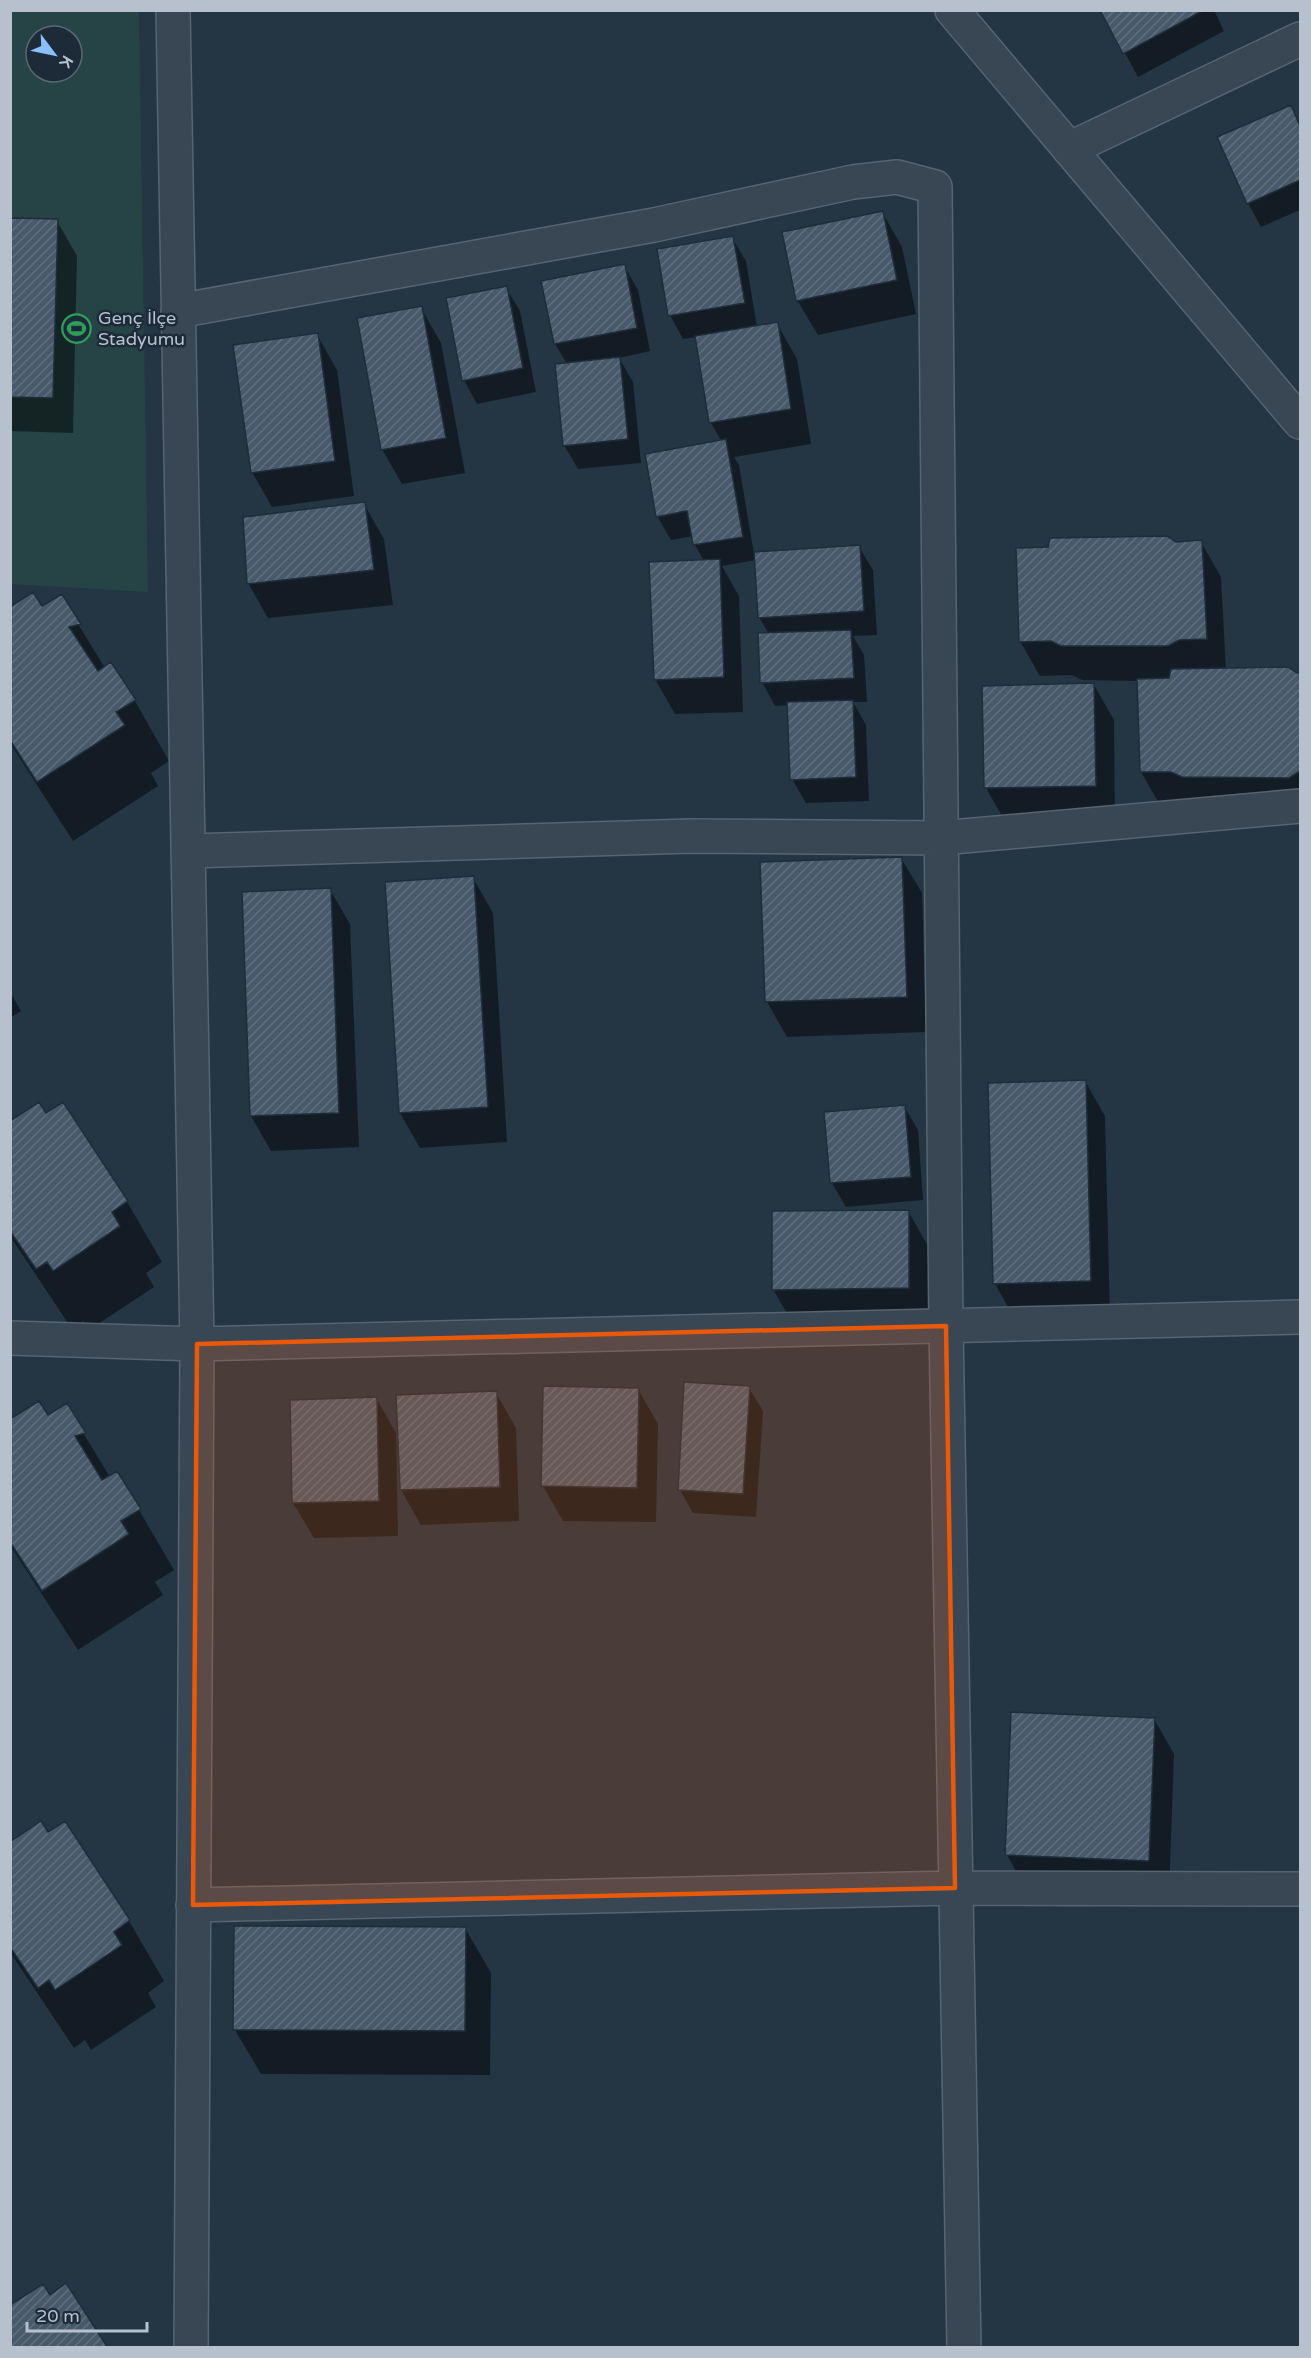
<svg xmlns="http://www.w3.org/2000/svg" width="1311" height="2358" viewBox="0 0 1311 2358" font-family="'Varela Round',sans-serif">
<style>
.pitch{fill:#264445;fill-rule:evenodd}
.shadow{fill:#0007}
.building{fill:url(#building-hatch);stroke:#1f2d3b;stroke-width:1.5}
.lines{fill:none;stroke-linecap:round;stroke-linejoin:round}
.street-casing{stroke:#576471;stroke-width:36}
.street{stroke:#394654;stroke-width:33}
.marked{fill:#e8590c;fill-opacity:0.2;stroke:#e8590c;stroke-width:4.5;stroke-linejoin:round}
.labels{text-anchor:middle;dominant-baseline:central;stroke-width:5;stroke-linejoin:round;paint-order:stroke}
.poi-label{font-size:18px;fill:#b6c1cd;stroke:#1d2b39;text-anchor:start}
</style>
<defs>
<pattern id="building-hatch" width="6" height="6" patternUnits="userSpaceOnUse" patternTransform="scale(1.5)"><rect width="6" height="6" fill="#48596b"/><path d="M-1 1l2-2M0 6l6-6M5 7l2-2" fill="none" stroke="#606f7f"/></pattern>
</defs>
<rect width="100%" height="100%" fill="#243544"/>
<path class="pitch" d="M10 11H139L148 592 11 584ZM36 36H72V72H36Z"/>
<path class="shadow" d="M1102 10H1214L1224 31 1138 77Z
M1291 106 1300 123V210L1261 227 1248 203Z
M882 212 902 247 916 314 818 335 797 300Z
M10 219 57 221 77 256 73 433 10 431Z
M732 238 746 261 757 327 777 324 797 359 811 444 734 457 739 465 754 554 859 547 873 570 877 635 853 636 864 655 867 702H853L866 725 869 801 806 803 792 779 789 705 775 706 762 682 769 634 759 617 756 560 722 566 739 596 743 712 675 714 655 679 704 561 695 545 693 536 671 540 657 516 722 442 711 423 697 337 683 339 670 315Z
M624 266 638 290 650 351 619 358 633 382 641 463 578 469 564 445 567 364 555 344 543 282Z
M506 288 520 311 536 392 477 404 464 380Z
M421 308 441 343 465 473 402 484 382 449Z
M317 335 337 370 354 496 272 507 252 472Z
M364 504 384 539 393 605 268 618 248 583Z
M1201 542 1221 577 1226 670 1300 674V812L1161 807 1141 772 1139 681 1082 680 1072 675 1040 676 1020 641 1175 543Z
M61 596 105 668 135 701 169 761 151 773 158 786 73 841 10 743V609L42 608Z
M1094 685 1114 720 1115 820 1006 823 986 788Z
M901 858 922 893 926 1032 787 1037 767 1002Z
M473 878 493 913 507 1142 420 1148 400 1113Z
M330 890 350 924 359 1147 271 1151 251 1116Z
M10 992 21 1011 10 1018Z
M1085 1081 1105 1116 1110 1316 1015 1319 995 1284Z
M63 1104 127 1202 162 1262 146 1273 154 1287 89 1330 83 1321 72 1329 10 1236V1123L46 1115Z
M904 1106 918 1130 923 1200 846 1207 832 1183 826 1113Z
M908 1211 928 1246V1323L793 1324 773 1289Z
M749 1388 763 1411 756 1517 693 1513 680 1490Z
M638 1389 658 1424 656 1522 563 1521 543 1486Z
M496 1393 516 1428 519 1521 421 1525 401 1490 398 1397Z
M376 1398 396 1433 398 1536 314 1538 293 1503 291 1401Z
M66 1405 110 1477 139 1510 174 1570 155 1582 163 1595 78 1650 10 1545V1421L47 1417Z
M1154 1719 1174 1754 1169 1895 1027 1890 1007 1855Z
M64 1823 129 1921 164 1981 148 1993 156 2007 91 2050 85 2040 74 2048 10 1952V1843L48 1834Z
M465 1928 491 1973 490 2075 261 2074 235 2030Z"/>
<path class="building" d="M1100 10H1204L1123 54Z
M1291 105 1300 126V180L1247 204 1217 137Z
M883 211 897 280 796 301 782 232Z
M10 218 58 219 53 398 10 397Z
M733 236 745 303 668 316 657 249Z
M625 264 637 328 554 344 541 281Z
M507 286 523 368 462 381 446 298Z
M422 306 446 438 381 450 357 318Z
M778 322 791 409 709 423 695 336Z
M318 333 335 461 251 473 233 345Z
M620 357 628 439 563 446 555 364Z
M726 439 743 537 693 545 687 511 656 517 645 454Z
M365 502 374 570 247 584 243 517Z
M1167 536 1176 542 1202 540 1207 639 1179 640 1168 646H1061L1051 641 1019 642 1016 548 1048 547 1050 538Z
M860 545 864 611 758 618 754 552Z
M720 559 724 677 654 680 649 562Z
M33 592 42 606 62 594 81 624 69 627 98 671 111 662 136 700 116 712 125 725 37 782 10 740V607Z
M851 630 854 678 760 683 758 633Z
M1288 667 1297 673H1300V771L1289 778 1182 777 1171 772H1140L1137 679 1169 678 1171 669Z
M1094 683 1096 786 984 788 982 686Z
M853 700 856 777 790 780 787 702Z
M902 857 907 997 765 1002 760 862Z
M474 876 488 1107 399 1113 385 882Z
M331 888 339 1113 250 1116 242 892Z
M1086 1080 1091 1281 993 1284 988 1083Z
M39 1102 46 1113 63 1102 128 1201 112 1212 120 1226 53 1271 47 1262 36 1269 10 1231V1121Z
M905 1105 911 1177 830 1183 824 1112Z
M909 1210V1288L772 1290V1211Z
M684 1382 750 1386 743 1494 678 1490Z
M543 1386 639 1388 637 1488 541 1486Z
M497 1391 500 1487 400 1490 396 1395Z
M377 1397 379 1501 292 1503 290 1400Z
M39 1401 48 1415 67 1403 86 1433 75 1436 102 1480 117 1471 141 1509 121 1521 129 1534 42 1591 10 1542V1419Z
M1011 1712 1155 1718 1149 1861 1005 1855Z
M41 1821 48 1832 65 1821 130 1920 114 1932 122 1945 55 1990 49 1980 38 1988 10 1947V1842Z
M234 1926 466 1927 465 2031 233 2030Z
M66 2283 108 2348H10V2305L43 2284 50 2295Z"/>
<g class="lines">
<defs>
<path id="street" d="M173 10 197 1344 191 2348
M952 10 1300 422
M1069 149 1300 39
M178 311 654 225 853 182 897 177 935 187 946 1326 964 2348
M188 851 691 836 941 838 1300 806
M10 1338 197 1344 1300 1317
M193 1905 955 1888 1300 1889"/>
</defs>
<use href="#street" class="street-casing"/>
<use href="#street" class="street"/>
</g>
<path class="marked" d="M946 1326 955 1888 193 1905 197 1344Z"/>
<defs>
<symbol id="stadium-ring" viewBox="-11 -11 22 22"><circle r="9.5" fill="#1d2b39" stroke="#2e9e5b" stroke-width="1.5"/><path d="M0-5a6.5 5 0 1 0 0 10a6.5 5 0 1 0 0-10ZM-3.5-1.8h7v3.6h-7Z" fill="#2e9e5b"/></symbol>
</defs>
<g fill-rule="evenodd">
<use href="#stadium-ring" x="60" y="312" width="33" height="33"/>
</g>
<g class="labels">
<g class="poi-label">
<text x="98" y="318">Genç İlçe<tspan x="98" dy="21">Stadyumu</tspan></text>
</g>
</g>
<rect width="1311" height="2358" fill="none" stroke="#b6c1cd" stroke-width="24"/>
<g transform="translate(54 54) rotate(122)"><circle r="28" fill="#1d2b39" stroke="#5a6774" stroke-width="1.5"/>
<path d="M0-4.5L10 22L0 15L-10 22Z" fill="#89c1ff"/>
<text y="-9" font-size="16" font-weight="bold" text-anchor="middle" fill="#b6c1cd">K</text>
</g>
<path d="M27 2322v9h120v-9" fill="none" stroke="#b6c1cd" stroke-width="3"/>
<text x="36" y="2322" font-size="18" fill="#b6c1cd" stroke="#1d2b39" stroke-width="4.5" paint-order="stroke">20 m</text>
</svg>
